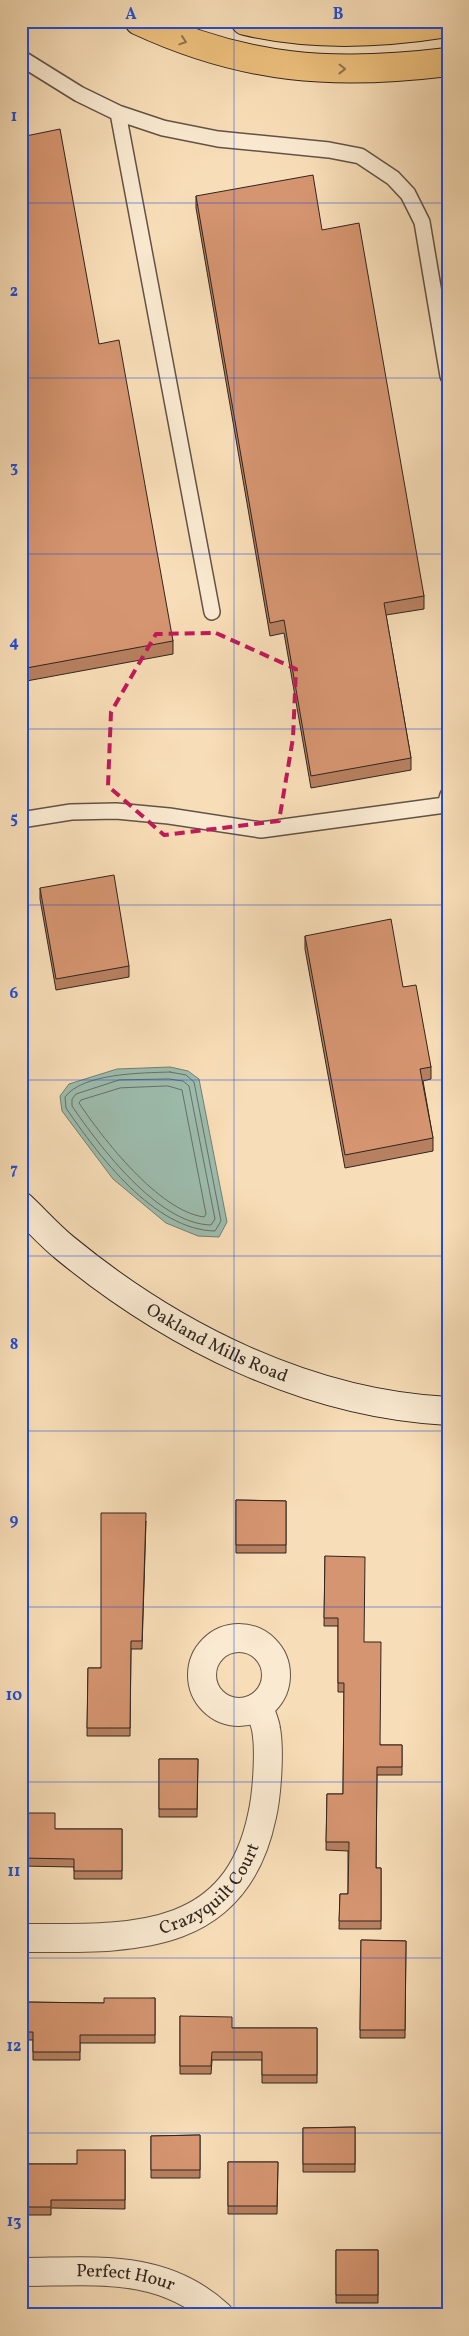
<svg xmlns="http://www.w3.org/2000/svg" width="469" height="2336" viewBox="0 0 469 2336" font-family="Vollkorn,serif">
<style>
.water{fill:#9dbcad;stroke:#718074}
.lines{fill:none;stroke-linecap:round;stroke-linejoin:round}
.shore{stroke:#667066;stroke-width:1}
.lane-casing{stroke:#625345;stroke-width:18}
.street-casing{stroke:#625345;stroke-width:30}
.secondary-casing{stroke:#30251f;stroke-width:30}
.primary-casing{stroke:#30251f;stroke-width:30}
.lane{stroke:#faead1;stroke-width:15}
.street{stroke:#faead1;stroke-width:28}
.secondary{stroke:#faead1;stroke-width:28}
.primary{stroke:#ecbf7c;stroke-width:28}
.wall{fill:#b78060;stroke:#30251f}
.building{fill:#d59570;stroke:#30251f}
.oneway{stroke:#8e724e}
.marked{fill:none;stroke:#c2185b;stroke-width:4;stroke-dasharray:10 6;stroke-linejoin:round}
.grid{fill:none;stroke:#1d4ed8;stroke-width:1;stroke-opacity:0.55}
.labels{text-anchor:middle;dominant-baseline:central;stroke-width:5;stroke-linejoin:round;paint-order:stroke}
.street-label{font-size:18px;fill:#30251f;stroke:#faead1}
.neatline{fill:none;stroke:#1d4ed8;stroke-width:2}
.grid-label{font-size:16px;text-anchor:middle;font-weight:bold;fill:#1d4ed8}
</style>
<rect width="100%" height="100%" fill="#f8deb8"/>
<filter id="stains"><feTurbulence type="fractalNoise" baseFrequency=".004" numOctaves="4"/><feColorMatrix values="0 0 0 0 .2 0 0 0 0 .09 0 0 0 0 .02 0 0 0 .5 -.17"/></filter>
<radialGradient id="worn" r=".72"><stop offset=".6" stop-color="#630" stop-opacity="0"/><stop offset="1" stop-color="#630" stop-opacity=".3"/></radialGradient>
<path class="water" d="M170 1067 188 1071 199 1079 227 1222 219 1237 198 1236 166 1223 113 1179 62 1111 60 1096 69 1084 117 1069Z"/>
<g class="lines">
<path class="shore" d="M170 1072 186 1075 194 1082 221 1221 215 1231C154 1230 98 1155 66 1108L65 1097C83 1073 142 1073 170 1072Z
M169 1079 183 1081 189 1086 215 1219 211 1225C158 1224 100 1147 72 1106V1099L76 1094 119 1080Z
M168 1086 182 1090 206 1214 204 1217C159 1211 103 1139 79 1103L81 1100 120 1088Z"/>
<defs>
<path id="lane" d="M21 58 79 94 118 113 163 128 218 139 329 150 360 156 393 178 408 194 422 222 448 376
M118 113 212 612
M21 820 71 812 116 811 169 816 261 830 445 805 448 795"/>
<g id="street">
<circle cx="239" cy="1675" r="37"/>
<path id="s1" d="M21 1938C127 1938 235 1946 262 1816 267 1795 270 1750 266 1729 265 1722 261 1714 259 1707"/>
<path id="s2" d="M21 2272C94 2272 161 2262 219 2315"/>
</g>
<g id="secondary">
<path id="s3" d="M21 1206C36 1220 49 1235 65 1248 172 1336 307 1404 448 1411"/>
</g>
<path id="primary" d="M139 21C245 70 333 76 448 62
M245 21C312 37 380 34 448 23"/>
</defs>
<use href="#lane" class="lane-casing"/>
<use href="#street" class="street-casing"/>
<use href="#secondary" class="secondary-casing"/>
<use href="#primary" class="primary-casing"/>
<use href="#lane" class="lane"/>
<use href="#street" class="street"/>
<use href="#secondary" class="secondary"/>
<use href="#primary" class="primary"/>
</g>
<path class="wall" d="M21 137 99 344 173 641V654L21 682Z
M196 196 322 230 424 596V609L386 615 411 758V770L311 788 284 633 270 636 196 208Z
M40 888 129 966V977L56 990 40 899Z
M305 936 403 987 431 1067V1079L423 1081 433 1138V1151L345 1168 305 949Z
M236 1500 286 1501V1553H236Z
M146 1521 142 1649H131L130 1736H87L88 1668H101Z
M325 1556 364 1642 380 1745H402V1775H377L376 1868H381V1929H339L340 1894H348V1851L326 1850 327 1794H343L344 1692H338V1626H324Z
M159 1759H198L197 1817H159Z
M21 1813 55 1829H122V1879H74V1867L21 1866Z
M361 1940 406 1941 405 2038H360Z
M155 1998V2043H80V2060H33V2040H21V2002L104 2003Z
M180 2016 232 2028H317V2083H262V2060H212L211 2074H180Z
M355 2127V2172H303V2128Z
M200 2135V2178H151V2136Z
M125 2150V2209L51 2208V2215H21V2164H77Z
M228 2162H278L277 2214H228Z
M336 2250H378V2303H336Z"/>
<path class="building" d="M60 129 99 344 119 340 173 641 21 669V137Z
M313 175 322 230 359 223 424 596 384 603 411 758 311 776 284 620 270 623 196 196Z
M114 875 129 966 56 979 40 888Z
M391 919 403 987 416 985 431 1067 420 1069 433 1138 345 1155 305 936Z
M236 1500 286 1501V1545H236Z
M101 1513H146L142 1641H131L130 1728H87L88 1668H101Z
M325 1556 365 1557 364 1642H381L380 1745H402V1767H377L376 1868H381V1921H339L340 1894H348L349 1842H326L327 1794H343L344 1683H338V1618H324Z
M159 1759H198L197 1809H159Z
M21 1813H55V1829H122V1871H74V1859L21 1858Z
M361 1940 406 1941 405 2030H360Z
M104 1998H155V2035H80V2052H33V2032H21V2002L104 2003Z
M180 2016 232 2017V2028H317V2075H262V2052H212L211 2066H180Z
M355 2127V2164H303V2128Z
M200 2135V2170H151V2136Z
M77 2150H125V2200H51V2207H21V2164H77Z
M228 2162H278L277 2206H228Z
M336 2250H378V2295H336Z"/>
<defs><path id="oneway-chevron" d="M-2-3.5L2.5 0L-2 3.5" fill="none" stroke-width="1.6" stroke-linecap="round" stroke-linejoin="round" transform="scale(1.25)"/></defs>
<g class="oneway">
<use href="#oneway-chevron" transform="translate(183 41) rotate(18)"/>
<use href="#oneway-chevron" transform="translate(342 69) rotate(1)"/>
</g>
<path class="marked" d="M216 633 296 669 293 738 279 821 164 835 108 786 111 712 156 634Z"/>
<path class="grid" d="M234 21V2315M21 203H448M21 378H448M21 554H448M21 729H448M21 905H448M21 1080H448M21 1256H448M21 1431H448M21 1607H448M21 1782H448M21 1958H448M21 2133H448"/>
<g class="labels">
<g class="street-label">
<text stroke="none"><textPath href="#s3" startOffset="241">Oakland Mills Road</textPath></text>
<text stroke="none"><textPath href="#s1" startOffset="206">Crazyquilt Court</textPath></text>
<text stroke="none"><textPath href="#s2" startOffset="105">Perfect Hour</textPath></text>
</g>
</g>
<rect width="469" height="2336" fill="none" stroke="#f8deb8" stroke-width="55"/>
<rect x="28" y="28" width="414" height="2280" class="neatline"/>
<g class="grid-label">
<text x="131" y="19">A</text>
<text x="338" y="19">B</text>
<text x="14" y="121">1</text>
<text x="14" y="296">2</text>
<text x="14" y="472">3</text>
<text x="14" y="647">4</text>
<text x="14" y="823">5</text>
<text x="14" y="998">6</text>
<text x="14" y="1174">7</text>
<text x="14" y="1349">8</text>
<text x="14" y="1525">9</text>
<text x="14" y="1700">10</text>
<text x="14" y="1876">11</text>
<text x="14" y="2051">12</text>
<text x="14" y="2226">13</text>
</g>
<rect width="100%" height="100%" filter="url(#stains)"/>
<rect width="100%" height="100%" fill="url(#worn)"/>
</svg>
